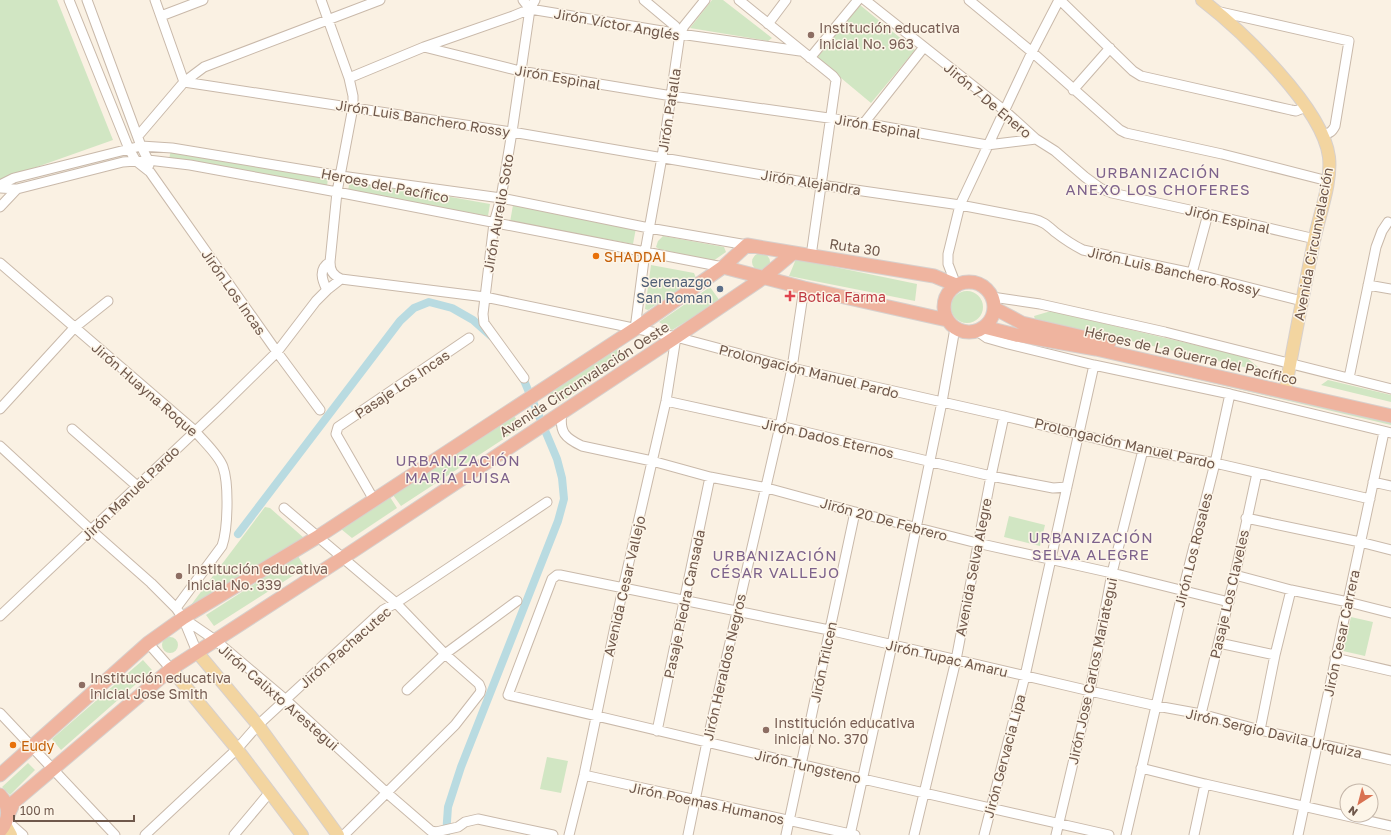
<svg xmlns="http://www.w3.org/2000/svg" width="1391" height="835" viewBox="0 0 1391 835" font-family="'Golos Text',sans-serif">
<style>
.green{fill:#d1e6c3}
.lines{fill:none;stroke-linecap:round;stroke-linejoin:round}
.canal{stroke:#b9dbe1;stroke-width:8}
.minor-casing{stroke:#c9b9aa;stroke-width:11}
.major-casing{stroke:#d7d0cd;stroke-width:14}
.highway-casing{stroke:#d7d0cd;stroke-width:15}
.minor{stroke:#fff;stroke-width:9}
.major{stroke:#f3d5a0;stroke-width:12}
.highway{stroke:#efb49f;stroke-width:13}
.education-dot{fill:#8d6e63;stroke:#fdf5e8;stroke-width:1.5}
.food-dot{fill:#e8710a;stroke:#fdf5e8;stroke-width:1.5}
.service-dot{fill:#5c6f8a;stroke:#fdf5e8;stroke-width:1.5}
.health-dot{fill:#e0444e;stroke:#fdf5e8;stroke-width:1.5}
.labels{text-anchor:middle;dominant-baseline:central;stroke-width:3;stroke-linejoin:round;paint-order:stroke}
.street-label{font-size:14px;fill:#6f584b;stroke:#fdf5e8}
.education-label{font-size:14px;fill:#785e54;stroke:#fdf5e8;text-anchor:start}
.food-label{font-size:14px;fill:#c56008;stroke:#fdf5e8;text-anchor:start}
.service-label{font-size:14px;fill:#4e5e75;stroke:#fdf5e8;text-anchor:end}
.health-label{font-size:14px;fill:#be3a42;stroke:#fdf5e8;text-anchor:start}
.neighbourhood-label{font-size:15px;letter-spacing:1px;fill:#7e638c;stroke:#fdf5e8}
</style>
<rect width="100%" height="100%" fill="#faf1e3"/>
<path class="green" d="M0 0H57L113 140 0 180Z
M712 0H723L772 38 768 41 690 28Z
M860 5 915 50 871 103 817 58Z
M171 150 328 177 327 187 169 159Z
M350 179 490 204 488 216 348 191Z
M513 205 636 228 633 244 510 222Z
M663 236 724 247 726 252 713 261 659 249 656 247 658 241Z
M752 262a9 9 0 1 1 18 0a9 9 0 1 1-18 0Z
M796 259 917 284 915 301 789 276Z
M651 265 694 273 696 278 648 310 645 309Z
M710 287 720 301 672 330 659 322Z
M951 307a16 16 0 1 1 32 0a16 16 0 1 1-32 0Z
M1051 311 1246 357 1258 367 1257 370 1035 319 1034 316Z
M618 347 626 359 558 404 550 393Z
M1142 363 1391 420V425L1141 366Z
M1328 380 1391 395V402L1321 385Z
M514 416 522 427 401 506 393 495Z
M390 497 397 508 352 538 341 529Z
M265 507 270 508 304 538 194 607 191 605Z
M1009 516 1045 525 1040 546 1004 537Z
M298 556 305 568 214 626 206 615Z
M1351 617 1373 622 1365 656 1343 651Z
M162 645a8 8 0 1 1 16 0a8 8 0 1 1-16 0Z
M143 660 152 670 61 750 52 739Z
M547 757 568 761 561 793 540 789Z
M28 763 35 770 10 795 2 787Z"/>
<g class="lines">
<path class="canal" d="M238 534 400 321 414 308 429 302 452 308 473 320 491 336
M446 835 448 807 461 767 558 521 564 499 562 478 557 459 523 378 520 374"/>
<defs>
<path id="minor" d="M69 0 129 149 136 161 150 172 277 352 320 410
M87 0 141 146 148 160 149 165
M155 0 184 82
M321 0 349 78 353 96V107L337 192 330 262C330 271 333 275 341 279
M523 0 530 9
M644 0 675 26 680 34
M739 0 833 76 836 80 811 256
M865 0 1005 111 1036 139
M969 0 1032 52 1120 130 1126 133 1222 154 1328 181
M1060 0 1133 71 1141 76 1291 110 1296 111 1306 107
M1216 11 1349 41 1335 126C1332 132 1329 134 1322 134
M161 16 203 0
M768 24 786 0
M424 47 520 71 672 96 864 123 987 145 1036 139 1055 151 1085 177 1100 188 1112 193 1208 214 1315 239
M810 58 858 0
M349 78 424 47 513 16 530 9 680 34 800 51
M184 82 512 132 821 185 960 205 1033 219C1043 221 1048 226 1055 232 1064 239 1073 245 1083 250L1192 273 1302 301
M1073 90 1110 48
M864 123 924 47
M138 136 184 82 204 67 380 0
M0 185 14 178 141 146 172 148 341 176 501 198 649 228 747 245
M0 188 17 189 123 162 148 160 190 165 337 192 723 267
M0 207 17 189
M0 263 195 431C203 441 219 455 223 467 229 484 228 529 222 546L176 608
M1192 273 1208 214
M956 285 948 264V254L960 205 1032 52 1059 0
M1368 285 1391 289
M327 290C322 280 318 269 330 262
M992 297 1040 304 1165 332 1391 389
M635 329 645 252 662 157 680 34 684 26 705 0
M977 331 987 338 1008 344 1094 365 1230 394 1391 433
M524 378 484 323 483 314 494 223 501 198 512 132 530 9 535 0
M1349 378 1376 247 1382 231 1388 222
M666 401 780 426 991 476 1053 488 1067 487
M0 409 74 328 108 301
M562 413C559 432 565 438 582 446L652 461 710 477 767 488 855 512 977 543 1112 573 1229 602
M72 429 137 486
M0 446 91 530 151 583 176 608 183 618 215 640 286 700 387 793 431 831 436 832 458 827 465 822 478 819 553 835
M1373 482 1391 486
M374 500 336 434 338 427 469 338
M284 508 396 603 445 654 479 684 481 689 480 693 455 725 344 835
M1246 518 1360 542 1391 550
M1235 575 1291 590 1348 602 1391 613
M0 616 221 407 277 352 316 301 327 290 341 279 485 297 676 337 792 368 1004 416 1143 450 1215 463 1370 499
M183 618 197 652
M148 643 171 669
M1219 643 1275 655
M1335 658 1391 671
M407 690 445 654 517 601
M0 713 115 835
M1201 714 1235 575 1257 473
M1260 730 1275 655 1291 590
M657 731 710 477
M1141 768 1205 784 1391 826
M584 775 855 835
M6 820 23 835
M145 835 237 749 258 725 383 610 396 603 547 502
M234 835 270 792
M569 835 584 775 623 588 666 401 676 337
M688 835 707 742 780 426 792 368 804 288
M786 835 855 512
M850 835 892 645 942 402 955 328
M914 835 956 660 991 476 1004 416
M984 835 1025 676 1094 365
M1056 835 1090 691 1112 573 1143 450
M1109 835 863 779 508 695 552 579 557 575H560L829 630 1090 691 1157 706 1201 714 1260 730 1391 760
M1126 835 1183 590 1215 463 1230 394
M1194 835 1205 784
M1298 835 1384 432"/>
<path id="major" d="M1202 0C1241 30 1323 108 1329 157 1332 183 1319 215 1314 241 1304 291 1294 341 1285 392
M197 652 258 725 338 835
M171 669 237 749 302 835
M5 824 11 835"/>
<path id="highway" d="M723 267 804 288 947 320
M944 307a25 25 0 1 1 50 0a25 25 0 1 1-50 0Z
M994 308 1022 323 1109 343
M984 327 1016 335 1096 349 1391 416
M0 775 148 643 183 618 319 536 635 329 723 267 747 245 934 276 956 285
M0 795C10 806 10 819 0 831
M8 815 14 802 171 669 344 557 676 337 763 278 793 253"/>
</defs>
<use href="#minor" class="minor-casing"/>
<use href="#major" class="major-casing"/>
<use href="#highway" class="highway-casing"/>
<use href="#minor" class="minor"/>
<use href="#major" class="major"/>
<use href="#highway" class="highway"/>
</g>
<g class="education-dot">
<circle cx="811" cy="35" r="4"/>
<circle cx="179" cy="576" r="4"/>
<circle cx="82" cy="685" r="4"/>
<circle cx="766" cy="730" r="4"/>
</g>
<g class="food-dot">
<circle cx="596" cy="256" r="4"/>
<circle cx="13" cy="745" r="4"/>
</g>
<circle class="service-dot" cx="720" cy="289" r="4"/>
<path class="health-dot" d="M788 290h4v4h4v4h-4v4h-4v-4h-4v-4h4z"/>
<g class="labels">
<g class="street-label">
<text transform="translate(617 24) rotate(10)">Jirón Víctor Anglés</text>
<text transform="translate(558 77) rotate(10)">Jirón Espinal</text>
<text transform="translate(988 100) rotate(40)">Jirón 7 De Enero</text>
<text transform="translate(669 110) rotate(-81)">Jirón Patalla</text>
<text transform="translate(423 118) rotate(9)">Jirón Luis Banchero Rossy</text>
<text transform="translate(878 126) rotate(10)">Jirón Espinal</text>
<text transform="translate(811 182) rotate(9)">Jirón Alejandra</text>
<text transform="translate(385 185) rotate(11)">Heroes del Pacífico</text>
<text transform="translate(498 213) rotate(-80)">Jirón Aurelio Soto</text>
<text transform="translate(1228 219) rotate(13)">Jirón Espinal</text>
<text transform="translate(1313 244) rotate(-79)">Avenida Circunvalación</text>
<text transform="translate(855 247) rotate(9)">Ruta 30</text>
<text transform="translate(1174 271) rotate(13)">Jirón Luis Banchero Rossy</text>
<text transform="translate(234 292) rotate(55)">Jirón Los Incas</text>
<text transform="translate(1191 355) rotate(13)">Héroes de La Guerra del Pacífico</text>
<text transform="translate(809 371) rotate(14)">Prolongación Manuel Pardo</text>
<text transform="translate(584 379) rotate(-33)">Avenida Circunvalación Oeste</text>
<text transform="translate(402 384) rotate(-34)">Pasaje Los Incas</text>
<text transform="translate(145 389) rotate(41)">Jirón Huayna Roque</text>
<text transform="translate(828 438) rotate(13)">Jirón Dados Eternos</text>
<text transform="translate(1125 443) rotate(13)">Prolongación Manuel Pardo</text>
<text transform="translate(130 493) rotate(-44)">Jirón Manuel Pardo</text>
<text transform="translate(884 519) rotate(15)">Jirón 20 De Febrero</text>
<text transform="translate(1193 550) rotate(-76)">Jirón Los Rosales</text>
<text transform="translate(973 567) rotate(-79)">Avenida Selva Alegre</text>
<text transform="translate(624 586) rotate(-77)">Avenida Cesar Vallejo</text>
<text transform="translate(1229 594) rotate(-77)">Pasaje Los Claveles</text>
<text transform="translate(684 604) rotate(-78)">Pasaje Piedra Cansada</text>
<text transform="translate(1341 633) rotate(-78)">Jirón Cesar Carrera</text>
<text transform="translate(345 647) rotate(-41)">Jirón Pachacutec</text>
<text transform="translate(947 658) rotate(13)">Jirón Tupac Amaru</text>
<text transform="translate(823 662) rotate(-78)">Jirón Trilcen</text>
<text transform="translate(724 667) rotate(-77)">Jirón Heraldos Negros</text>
<text transform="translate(1092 671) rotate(-78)">Jirón Jose Carlos Mariategui</text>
<text transform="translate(279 697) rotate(41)">Jirón Calixto Arestegui</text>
<text transform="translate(1274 733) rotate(13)">Jirón Sergio Davila Urquiza</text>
<text transform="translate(1004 756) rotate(-75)">Jirón Gervacia Lipa</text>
<text transform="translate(808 766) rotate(13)">Jirón Tungsteno</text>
<text transform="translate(707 803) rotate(12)">Jirón Poemas Humanos</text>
</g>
<g class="education-label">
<text x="819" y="27">Institución educativa<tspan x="819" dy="16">inicial No. 963</tspan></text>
<text x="187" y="568">Institución educativa<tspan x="187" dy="16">inicial No. 339</tspan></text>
<text x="90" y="677">Institución educativa<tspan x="90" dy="16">inicial Jose Smith</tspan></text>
<text x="774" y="722">Institución educativa<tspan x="774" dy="16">inicial No. 370</tspan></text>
</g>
<g class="food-label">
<text x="604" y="256">SHADDAI</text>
<text x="21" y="745">Eudy</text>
</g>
<g class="service-label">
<text x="712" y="281">Serenazgo<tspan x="712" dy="16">San Roman</tspan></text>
</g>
<g class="health-label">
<text x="798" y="296">Botica Farma</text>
</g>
<g class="neighbourhood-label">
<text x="1158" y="172">URBANIZACIÓN<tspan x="1158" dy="17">ANEXO LOS CHOFERES</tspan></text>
<text x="458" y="460">URBANIZACIÓN<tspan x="458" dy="17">MARÍA LUISA</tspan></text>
<text x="1091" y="537">URBANIZACIÓN<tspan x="1091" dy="17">SELVA ALEGRE</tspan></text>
<text x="775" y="555">URBANIZACIÓN<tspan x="775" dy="17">CÉSAR VALLEJO</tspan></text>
</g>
</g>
<g transform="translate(1359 803) rotate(216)"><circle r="19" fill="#fdf5e8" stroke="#c4b6a9"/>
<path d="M0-3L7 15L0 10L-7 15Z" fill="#d97252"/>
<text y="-6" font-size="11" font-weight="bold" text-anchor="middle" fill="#6f584b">N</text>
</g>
<path d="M14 815v6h120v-6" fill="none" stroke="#6f584b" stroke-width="2"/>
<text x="20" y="815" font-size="12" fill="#6f584b" stroke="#fdf5e8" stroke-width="3" paint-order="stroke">100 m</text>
</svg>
